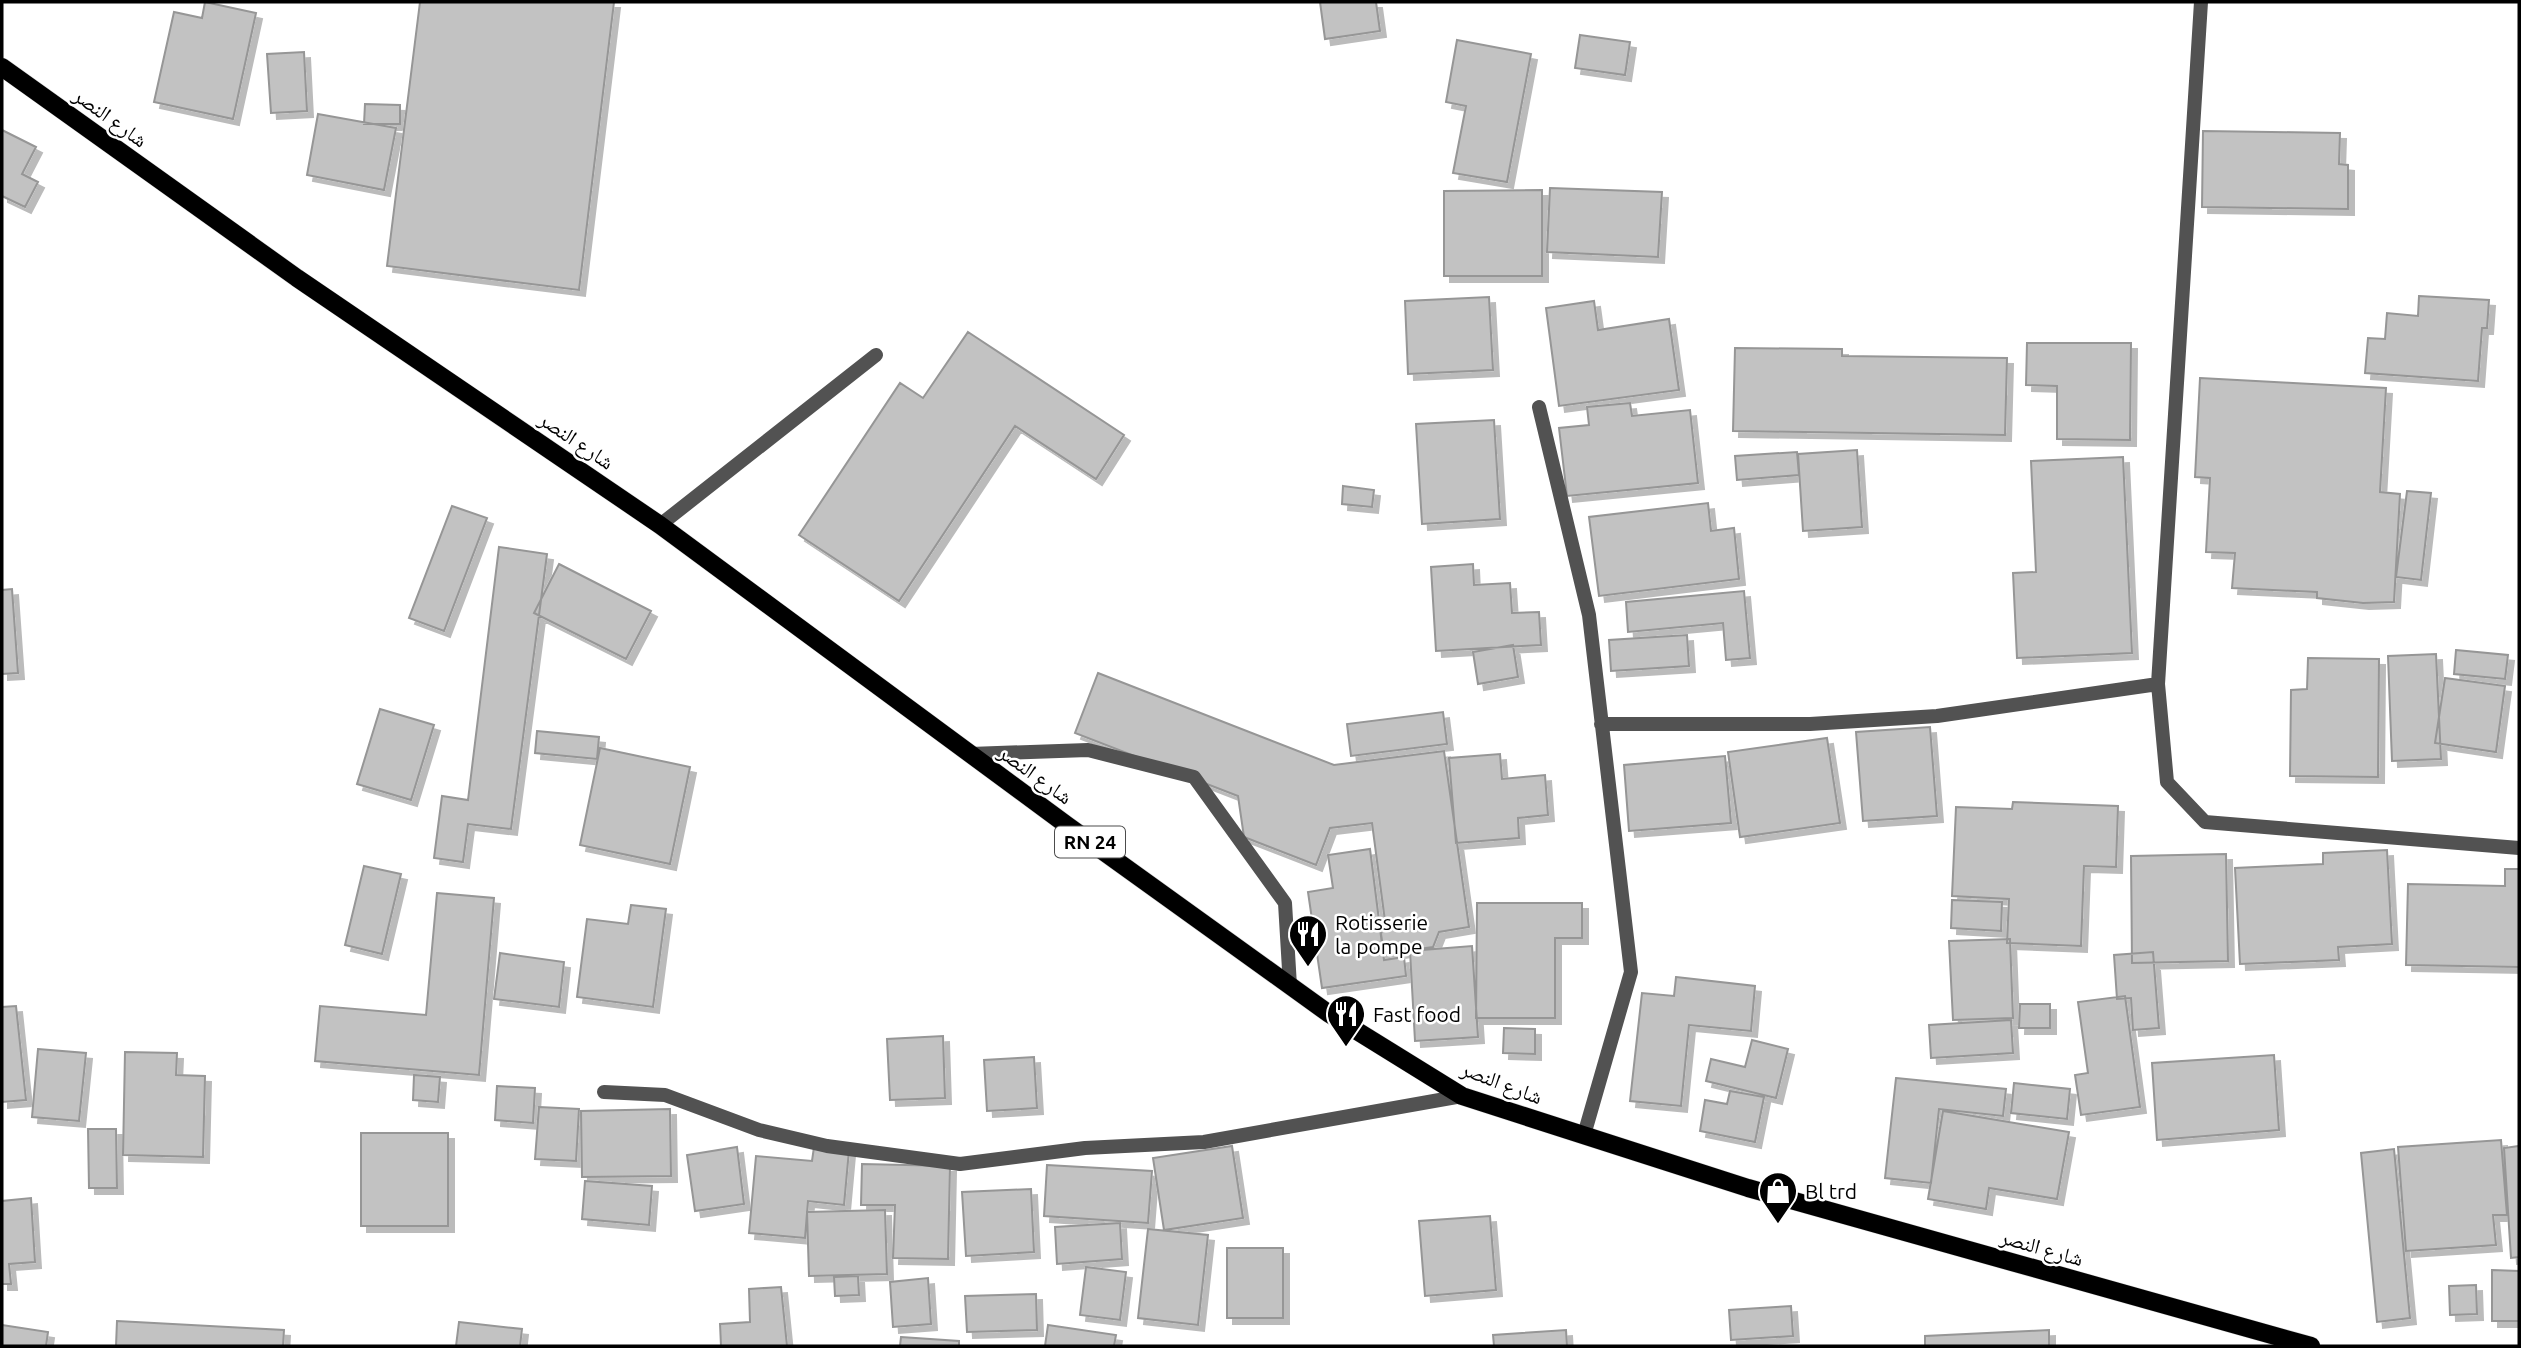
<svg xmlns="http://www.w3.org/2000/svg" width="2521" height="1348" viewBox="0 0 2521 1348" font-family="Ubuntu,'Noto Naskh Arabic',sans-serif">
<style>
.building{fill:#c2c2c2;stroke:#969696;stroke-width:2;filter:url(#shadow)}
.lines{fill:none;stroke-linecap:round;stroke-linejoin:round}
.primary-casing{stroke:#dbdbdb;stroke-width:19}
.service{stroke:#525252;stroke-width:14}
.minor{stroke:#525252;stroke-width:14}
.primary{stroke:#000;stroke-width:18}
.labels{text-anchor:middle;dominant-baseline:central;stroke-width:5;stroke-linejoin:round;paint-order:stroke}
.shield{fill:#fff;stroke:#4c4c4c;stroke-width:2}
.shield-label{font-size:19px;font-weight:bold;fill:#000}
.street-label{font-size:21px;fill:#000;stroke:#fff}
.poi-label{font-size:21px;fill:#000;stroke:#fff;text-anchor:start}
</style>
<defs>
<filter id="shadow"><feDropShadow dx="6" dy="6" stdDeviation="0" flood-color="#0004"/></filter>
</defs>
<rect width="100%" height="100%" fill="#fff"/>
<path class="building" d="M205 2 256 13 233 119 154 102 174 12 202 18Z
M420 2H614L579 290 387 266Z
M1320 2H1376L1380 31 1325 39Z
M1580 35 1630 42 1625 75 1575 68Z
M1457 40 1531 54 1507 182 1453 173 1466 106 1446 102Z
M304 52 307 111 271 113 267 54Z
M365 104 400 105V124H364Z
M318 114 396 128 384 190 307 175Z
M2 130 36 147 22 174 38 182 25 207 2 196Z
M2203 131 2340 133 2339 164 2348 165V209L2202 207Z
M1550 188 1662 192 1658 257 1547 252Z
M1542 190V276H1444V191Z
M2419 296 2489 300 2487 328H2482L2478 381 2365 373 2368 338 2385 339 2387 313 2418 316Z
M1489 297 1493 370 1408 374 1405 301Z
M1594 301 1598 330 1669 319 1679 390 1559 406 1546 308Z
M968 332 1124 435 1096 479 1015 426 899 601 799 535 900 383 923 398Z
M2027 343H2131L2130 440 2057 439V386L2026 385Z
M1735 348 1842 349V356L2007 358 2005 435 1733 431Z
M2200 378 2386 388 2380 492 2400 494 2394 602 2363 603 2317 598V592L2232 588 2235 553 2206 552 2210 478 2195 477Z
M1630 403 1632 416 1690 410 1698 483 1567 496 1559 428 1589 425 1587 407Z
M1494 420 1500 519 1422 524 1416 424Z
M1857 450 1862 527 1803 531 1798 454Z
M1797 452 1799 475 1737 480 1735 456Z
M2123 457 2132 653 2017 658 2013 573 2036 572 2031 461Z
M1343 486 1374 490 1372 507 1342 504Z
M2407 491 2431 493 2421 580 2396 577Z
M1708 503 1711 531 1734 528 1739 579 1599 596 1589 517Z
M452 506 487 518 444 631 409 618Z
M499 547 547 554 511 829 468 824 463 862 434 858 442 796 468 800Z
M559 564 651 611 626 659 534 613Z
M1473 564 1474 585 1510 583 1512 613 1539 612 1541 645 1436 651 1431 567Z
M12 589 18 673 2 674V590Z
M1744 591 1750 658 1726 660 1723 623 1628 632 1626 602Z
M1687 635 1689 666 1611 671 1609 640Z
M1513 645 1518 677 1478 684 1473 652Z
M2456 650 2508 655 2505 679 2454 674Z
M2436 654 2441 759 2392 761 2388 656Z
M2308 658 2379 659 2378 777 2290 776 2291 690 2307 689Z
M1098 673 1334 765 1444 751 1469 927 1439 932 1433 947 1384 954 1381 934 1385 921 1372 823 1330 828 1316 865 1244 837 1238 796 1075 733Z
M2445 678 2505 686 2496 752 2435 743Z
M380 709 434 725 411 800 357 784Z
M1443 712 1447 744 1351 756 1347 724Z
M1930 727 1937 816 1863 821 1856 732Z
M537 731 599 737 597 759 535 753Z
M1827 738 1840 823 1740 837 1728 752Z
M600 748 690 767 670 864 580 845Z
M1500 754 1502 779 1545 775 1548 815 1518 818 1519 838 1456 843 1449 758Z
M1725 756 1731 823 1629 831 1624 765Z
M2013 802 2118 806 2116 867 2084 866 2081 946 2007 943 2009 899 1952 896 1956 807 2012 809Z
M1370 849 1384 960 1404 957 1406 976 1322 988 1308 892 1333 888 1328 855Z
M2387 850 2392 944 2338 947 2339 960 2240 964 2235 868 2323 864V853Z
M2226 854 2228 961 2132 963 2131 856Z
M364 866 401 874 382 954 345 945Z
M2505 869H2519V967L2406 965 2408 884 2505 886Z
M437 893 494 898 479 1075 315 1061 320 1006 426 1015Z
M1952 900 2002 902 2001 931 1951 928Z
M1477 903H1582V938H1555V1018H1476Z
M631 905 666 909 653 1007 577 997 587 919 628 924Z
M2010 939 2013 1018 1953 1020 1949 941Z
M1472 946 1478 1037 1415 1041 1410 951Z
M2153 952 2159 1028 2133 1030 2131 998 2117 999 2114 955Z
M500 953 564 962 559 1007 494 999Z
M1676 977 1755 986 1751 1031 1689 1025 1681 1106 1630 1101 1642 993 1674 996Z
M2125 996 2140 1107 2081 1115 2075 1075 2088 1073 2078 1002Z
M2020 1004H2050V1028H2019Z
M16 1006 26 1100 2 1102V1007Z
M2011 1020 2013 1053 1931 1058 1929 1025Z
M1504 1028 1535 1029V1054L1503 1053Z
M943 1036 945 1098 890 1100 887 1039Z
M1752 1040 1788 1049 1776 1098 1706 1081 1711 1059 1745 1067Z
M38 1049 86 1053 79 1121 32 1117Z
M125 1052 177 1053 176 1075 205 1076 203 1157 123 1155Z
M2274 1055 2279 1130 2157 1140 2152 1063Z
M1034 1057 1037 1108 987 1111 984 1060Z
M414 1075 440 1077 438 1102 413 1100Z
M1896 1078 2006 1089 2003 1116 1939 1109 1931 1183 1885 1178Z
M2014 1083 2070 1089 2067 1119 2011 1113Z
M497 1086 535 1088 533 1123 495 1120Z
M1730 1091 1764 1097 1755 1142 1700 1131 1705 1100 1727 1104Z
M539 1107 579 1109 576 1161 535 1159Z
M670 1109 671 1176 582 1177 581 1111Z
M1943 1111 2069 1132 2057 1199 1989 1188 1986 1209 1928 1199Z
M88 1129H116L117 1188H89Z
M361 1133H448V1226H361Z
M2501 1140 2507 1215H2493L2496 1245 2406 1251 2398 1147Z
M1232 1146 1243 1218 1164 1230 1153 1158Z
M2519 1146V1257L2511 1258 2504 1148Z
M737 1147 744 1204 695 1211 687 1155Z
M814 1147 849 1150 844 1205 808 1201 805 1238 749 1233 756 1156 812 1161Z
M2394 1149 2410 1318 2377 1322 2361 1153Z
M862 1164 950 1166 948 1259 893 1258 895 1205H861Z
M1047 1165 1152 1171 1148 1223 1044 1216Z
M585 1181 652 1186 649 1225 582 1219Z
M1031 1189 1034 1252 966 1256 962 1192Z
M31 1198 35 1262 9 1264 11 1284H2V1201Z
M885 1210 887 1274 809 1276 807 1212Z
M1490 1216 1496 1290 1425 1296 1419 1221Z
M1120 1223 1122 1259 1057 1264 1055 1227Z
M1148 1229 1208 1235 1198 1325 1138 1318Z
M1227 1248H1283V1318H1227Z
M1086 1267 1126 1272 1120 1320 1080 1315Z
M2492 1270 2519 1271V1321H2492Z
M858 1276 859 1295 835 1296 834 1277Z
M928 1278 931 1324 893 1327 890 1282Z
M2476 1285 2477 1314 2450 1315 2449 1286Z
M781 1287 787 1346H721L720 1324 750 1322 749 1289Z
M1036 1294 1037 1330 967 1332 965 1296Z
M1791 1306 1793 1336 1731 1340 1729 1310Z
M117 1321 284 1330 283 1346H116Z
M459 1322 522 1329 520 1346H456Z
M2 1325 48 1332 46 1346H2Z
M1048 1325 1116 1335 1114 1346H1045Z
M1566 1330 1567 1346H1494L1493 1335Z
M2049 1330V1346H1925V1336Z
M901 1337 959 1341V1346H900Z"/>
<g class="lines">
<defs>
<path id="primary" d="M2 67 297 278 660 525 1068 826 1328 1013 1462 1096 1748 1188 2311 1346"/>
</defs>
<use href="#primary" class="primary-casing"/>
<path class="service" d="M660 525 876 355
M970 754 1088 750 1194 777 1285 903 1290 986"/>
<path class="minor" d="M2201 2 2158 684 2167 782 2205 822 2519 848
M1539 407 1589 615 1631 972 1584 1135
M1601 724H1810L1937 716 2158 684
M604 1092 665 1095 759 1130 827 1146 960 1164 1085 1148 1204 1142 1462 1096"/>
<use href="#primary" class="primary"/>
</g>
<defs>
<symbol id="restaurant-pin" viewBox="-11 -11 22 30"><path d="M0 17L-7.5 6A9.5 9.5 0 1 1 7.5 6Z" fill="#000" stroke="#fff"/><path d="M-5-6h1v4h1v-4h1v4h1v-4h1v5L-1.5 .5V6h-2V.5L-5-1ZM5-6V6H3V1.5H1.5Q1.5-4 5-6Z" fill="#fff"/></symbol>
<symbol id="shop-pin" viewBox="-11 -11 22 30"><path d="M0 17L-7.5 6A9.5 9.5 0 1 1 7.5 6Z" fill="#000" stroke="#fff"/><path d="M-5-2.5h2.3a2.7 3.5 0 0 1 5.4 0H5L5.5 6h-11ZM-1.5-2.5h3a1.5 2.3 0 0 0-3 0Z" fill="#fff"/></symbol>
</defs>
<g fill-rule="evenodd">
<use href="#restaurant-pin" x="1286" y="912" width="44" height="60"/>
<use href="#restaurant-pin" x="1324" y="992" width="44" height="60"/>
<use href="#shop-pin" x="1756" y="1169" width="44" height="60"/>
</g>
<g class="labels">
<rect class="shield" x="1055" y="826.5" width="70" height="31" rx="5"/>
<g class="shield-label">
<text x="1090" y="842">RN 24</text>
</g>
<g class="street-label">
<text transform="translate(111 117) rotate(36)">شارع النصر</text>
<text transform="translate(577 440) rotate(34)">شارع النصر</text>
<text transform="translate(1036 774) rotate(36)">شارع النصر</text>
<text transform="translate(1502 1082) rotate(21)">شارع النصر</text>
<text transform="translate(2042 1247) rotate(16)">شارع النصر</text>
</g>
<g class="poi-label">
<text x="1335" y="922">Rotisserie<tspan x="1335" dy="24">la pompe</tspan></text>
<text x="1373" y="1014">Fast food</text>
<text x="1805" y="1191">Bl trd</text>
</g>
</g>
<rect width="2521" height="1348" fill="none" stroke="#000000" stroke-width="7"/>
</svg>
